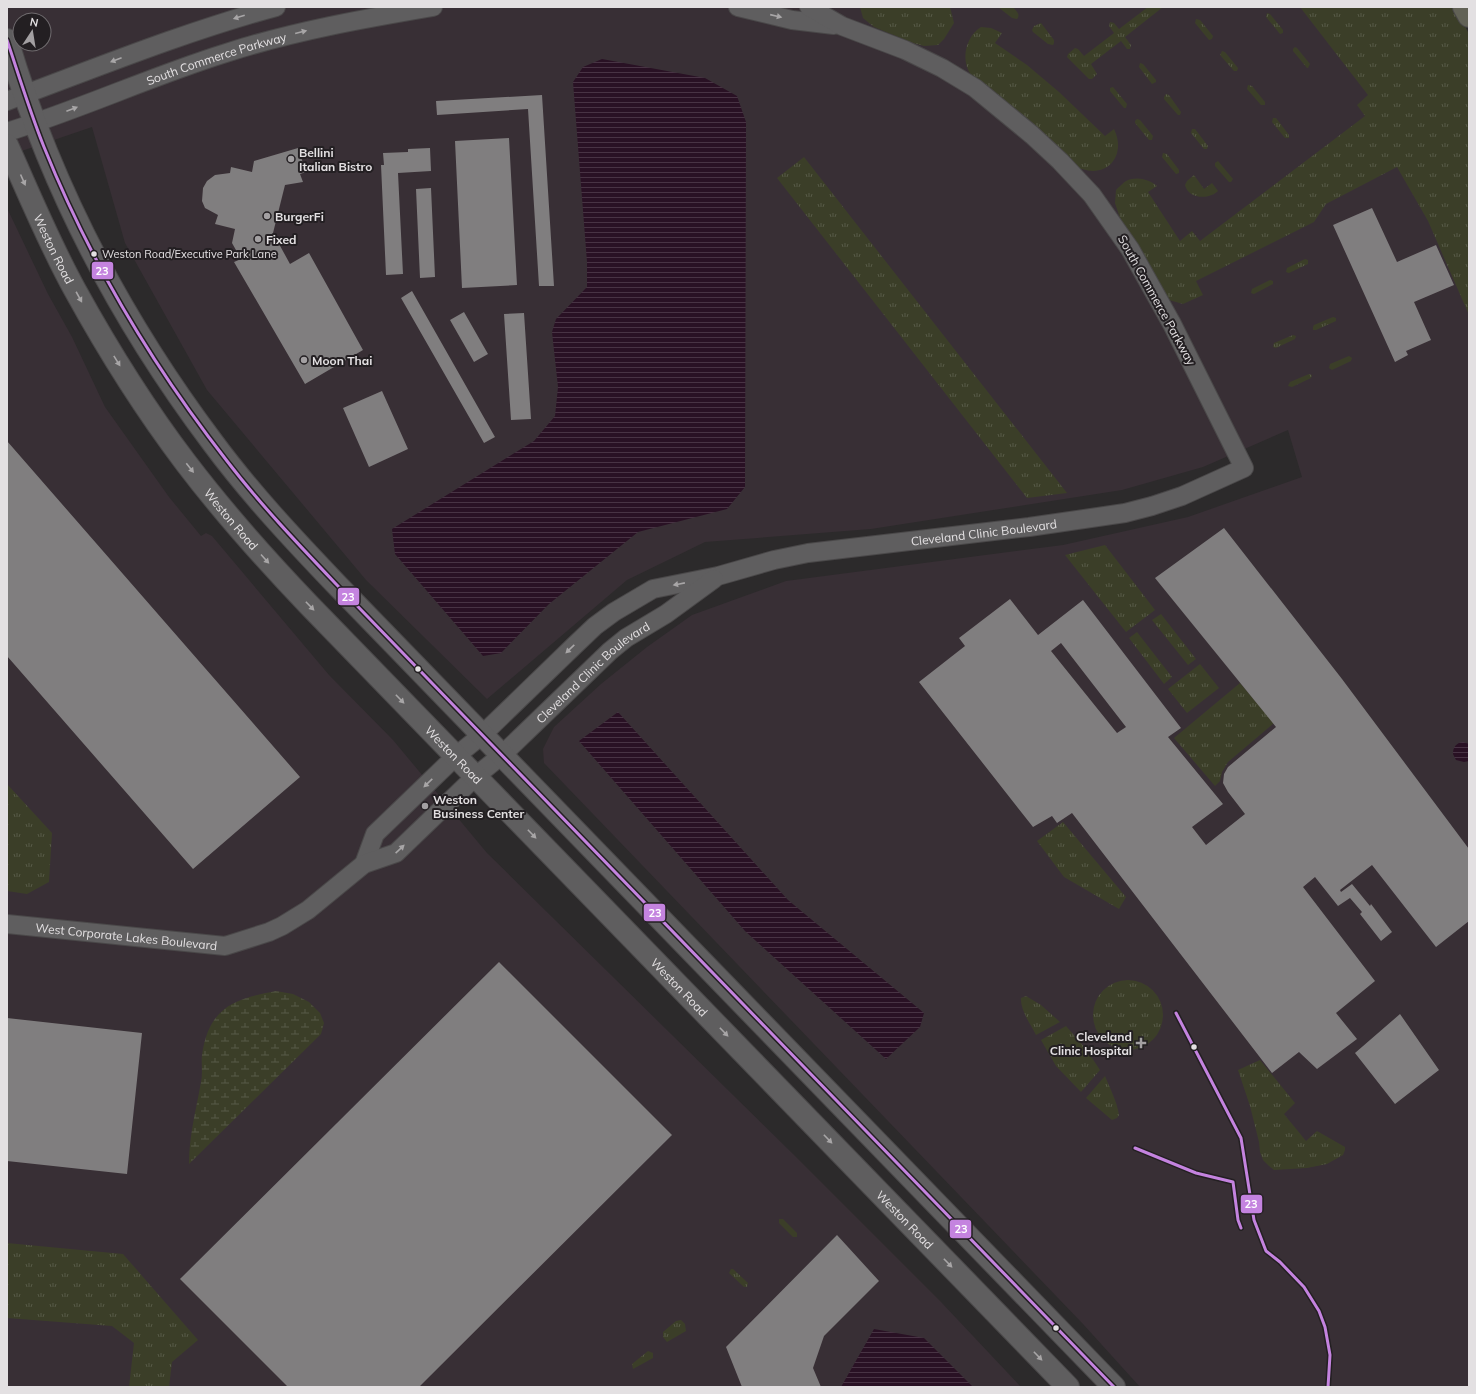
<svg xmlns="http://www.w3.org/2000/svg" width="1476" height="1394" viewBox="0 0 1476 1394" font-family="Mulish,sans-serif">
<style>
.built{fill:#382f35;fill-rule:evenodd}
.grass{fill:url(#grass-tufts)}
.wetland{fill:url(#wetland-marsh)}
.water{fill:url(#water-rules)}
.building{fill:#807e7f;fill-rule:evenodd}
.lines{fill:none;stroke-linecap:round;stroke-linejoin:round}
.street-casing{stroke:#4a4849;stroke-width:20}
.secondary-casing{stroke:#4a4849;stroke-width:24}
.highway-casing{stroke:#4a4849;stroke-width:24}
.street{stroke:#5f5e5f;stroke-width:18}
.secondary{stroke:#5f5e5f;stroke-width:22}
.highway{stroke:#626256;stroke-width:22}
.bus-1-casing{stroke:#231f22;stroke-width:6}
.bus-1{stroke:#c483df;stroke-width:3}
.oneway{fill:#a8a6a7}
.poi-dot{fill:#a3a0a2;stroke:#231f22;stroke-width:1.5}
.bus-dot{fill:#e3e0e2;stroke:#231f22;stroke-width:1.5}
.labels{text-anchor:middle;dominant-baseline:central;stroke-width:4;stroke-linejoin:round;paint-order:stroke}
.bus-label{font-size:11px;fill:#e3e0e2;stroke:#231f22;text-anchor:start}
.street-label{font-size:12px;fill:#e3e0e2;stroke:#231f22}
.poi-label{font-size:12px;font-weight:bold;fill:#e3e0e2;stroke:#231f22;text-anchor:start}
.line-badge{stroke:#231f22;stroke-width:1.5}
.badge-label{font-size:11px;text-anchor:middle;font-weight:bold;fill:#fff}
</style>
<defs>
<pattern id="grass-tufts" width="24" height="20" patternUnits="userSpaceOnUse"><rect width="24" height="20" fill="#3b3e28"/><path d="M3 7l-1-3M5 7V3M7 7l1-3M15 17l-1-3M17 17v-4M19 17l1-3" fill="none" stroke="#575a47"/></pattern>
<pattern id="wetland-marsh" width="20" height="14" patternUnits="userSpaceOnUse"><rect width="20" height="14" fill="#3b3e28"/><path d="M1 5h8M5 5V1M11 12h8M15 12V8" fill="none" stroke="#575a47"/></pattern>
<pattern id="water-rules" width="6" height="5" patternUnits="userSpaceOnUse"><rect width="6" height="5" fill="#291124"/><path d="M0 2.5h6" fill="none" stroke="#483344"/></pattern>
</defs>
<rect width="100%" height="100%" fill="#2c2a2b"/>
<path class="built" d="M7 7H1332L1469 246V1387H1140L1083 1324 544 763 543 749 554 727 601 684 647 647 692 615 786 581 1063 545 1188 517 1302 477 1288 430 1203 467 1122 490 871 529 705 542 627 580 487 699 366 580 207 390 125 243 92 127 7 156ZM20 20H44V44H20Z
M7 208 48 294 72 337 105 407 169 497 201 536 206 533 212 536 329 675 393 740 487 853 793 1154 941 1302 1021 1387H7Z"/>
<path class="grass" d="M860 7H950L954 23 944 39 938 45 924 46 913 43 874 27 863 18Z
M998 7H1013C1016 11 1021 14 1017 19L1012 18Z
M1148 7H1163L1125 37 1131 45 1130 49H1127L1121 41 1091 64 1097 74 1092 79H1089L1067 57 1068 54 1075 48 1078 49 1084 56 1114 33 1109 26 1110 22 1114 23 1119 29Z
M1300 7H1455L1469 34V315L1428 221 1397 167 1326 204 1314 222 1196 281 1203 295 1183 304 1169 300 1121 221 1115 203 1116 190C1119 187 1123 183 1126 181 1137 176 1148 179 1157 186L1148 192 1180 241 1192 231 1200 241 1365 116 1357 105 1368 95Z
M1267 13 1270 14 1283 30V33L1280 34 1266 17Z
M1196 19 1200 20 1213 36 1212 39 1209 40 1195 23Z
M1041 23 1054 40V43L1053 45 1048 44 1033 32 1032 30 1034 26Z
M981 27 991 28 1002 33 995 43 1027 65 1059 92 1105 136 1114 129C1126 153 1110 178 1082 169 1078 168 1073 164 1069 161L971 75C960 60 966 36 981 27Z
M1295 47 1297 48 1310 64 1308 68H1307L1293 51V49Z
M1222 51 1225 52 1238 68 1237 71H1234L1220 55Z
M1140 63 1143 64 1156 80V82L1152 84 1139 67Z
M1248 85 1252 86 1265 102V105H1261L1247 89Z
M1113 87 1127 104 1126 108H1124L1110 91V88Z
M1166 94 1169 95 1181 112 1180 115H1178L1164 99V97Z
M1273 118H1276L1289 135V138H1285L1272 122Z
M1137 119 1140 120 1153 136 1152 140H1149L1135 123V121Z
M1192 129H1195L1208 146 1207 149H1204L1191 133Z
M1163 153 1167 154 1179 170V173L1176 174 1162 157Z
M804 157 1067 493 1027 498 777 178Z
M1218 161 1233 179 1231 182H1229L1215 166V163Z
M1194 175 1204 189 1212 183 1218 191C1209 200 1188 199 1185 185L1187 181Z
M1305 259 1308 260V264L1289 273 1286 272 1287 268Z
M1270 280 1273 281V284L1254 294 1251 293 1252 289Z
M1333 317 1336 318V321L1316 330H1313V327L1314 325Z
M1293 335 1296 336 1295 339 1276 348 1273 347 1274 343Z
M1349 356 1352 358 1351 361 1332 370 1329 368 1330 364Z
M1309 374 1312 375 1311 378 1292 387 1288 386 1290 382Z
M1105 545 1155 610 1126 632 1065 555Z
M1161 614 1196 659 1188 665 1152 620Z
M1137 632 1172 677 1164 684 1129 638Z
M1200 664 1219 688 1187 713 1168 689Z
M1240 683 1274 723 1228 762 1222 772 1220 781 1215 786 1174 738Z
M7 784 52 833 49 882 27 894 7 891Z
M1063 822 1126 897 1119 909 1064 877 1037 841Z
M1093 1015a35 35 0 1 1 70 0a35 35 0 1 1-70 0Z
M1026 996 1041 1005 1060 1022 1036 1035C1031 1025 1020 1010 1021 998Z
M1066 1026 1086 1049 1100 1070 1081 1092 1056 1066 1041 1040Z
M1260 1060 1295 1103 1284 1114 1306 1141 1317 1131 1345 1147V1150L1343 1155 1327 1164 1307 1168 1274 1170 1269 1166 1263 1160 1260 1152 1259 1142 1250 1106 1238 1070Z
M1105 1076C1110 1089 1117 1101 1119 1115L1117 1118 1112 1120 1086 1098Z
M779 1219H783L797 1233V1237H793L779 1223Z
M7 1243 123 1254 198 1340 172 1362 169 1387H129L134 1343 112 1326 7 1318Z
M731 1269H733L748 1283 747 1287H744L729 1273Z
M681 1320 685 1324 686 1331 667 1342 663 1337V1332L676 1321Z
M648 1351 653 1353V1358L633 1369 632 1364Z"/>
<path class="wetland" d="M276 991 293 994 309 1002 320 1013 324 1023 321 1034 189 1164C189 1136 196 1110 201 1082 203 1073 201 1064 202 1055 209 1007 234 999 276 991Z"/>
<path class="water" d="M602 59 705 78 737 96 746 122 745 487 727 509 638 532 549 604 501 653 483 656 395 554 392 529 534 441 555 416 558 387 552 332 556 319 587 287V262L573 82 583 67Z
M618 712 788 900 924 1013 920 1027 886 1059 745 931 579 741Z
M1463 742 1469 744V761L1464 762 1456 760 1453 754C1453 747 1456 743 1463 742Z
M874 1329 924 1338 973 1387H841Z"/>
<path class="building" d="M542 95 554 286H539L528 109 437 115 436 101Z
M509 138 517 285 462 288 455 141Z
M298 148 306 172 300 174 303 182 285 185 273 233 290 264 309 253 363 350 305 384 234 262 241 259 232 243 235 229 215 224 218 215 205 208 202 201 203 188 207 181 215 175 230 173 231 167 252 172 254 161Z
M430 148 431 171 398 173 403 274 386 275 381 165H384L383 153 408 152V149Z
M431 188 435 277 420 278 416 189Z
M1372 208 1397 262 1436 245 1454 285 1414 302 1431 340 1406 351 1408 355 1395 362 1333 225Z
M412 291 495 437 484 443 401 298Z
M464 312 488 354 474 362 450 320Z
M524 313 531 419 511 420 504 314Z
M382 391 408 449 369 467 343 408Z
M7 441 300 777 193 869 7 656Z
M1224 528 1342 679 1469 849V921L1436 947 1372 865 1340 890 1341 892 1352 884 1370 906 1371 904 1392 932 1381 941 1360 914 1362 912 1350 898 1338 906 1315 877 1303 887 1375 981 1336 1013 1357 1039 1317 1069 1299 1052 1272 1073 1072 813 1057 823 1052 816 1033 827 919 682 965 646 959 638 1010 599 1038 635 1083 600 1181 728 1168 737 1223 804 1192 827 1206 845 1245 814 1228 792 1223 783 1224 774 1228 767 1276 727 1155 578ZM1061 643 1126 727 1117 733 1051 651Z
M499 962 672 1135 419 1387H288L180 1279Z
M1400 1014 1439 1070 1395 1104 1355 1053Z
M7 1018 142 1033 127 1174 7 1161Z
M837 1235 879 1281 824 1336 813 1368 821 1387H742L726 1347Z"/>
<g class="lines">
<defs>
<g id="street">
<path d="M738 7 792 20 834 25"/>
<path d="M7 101C96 68 184 32 276 7"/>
<path id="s1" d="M7 132C81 109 152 76 226 53 294 31 363 19 433 7"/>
<path id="s2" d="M364 864 375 834 456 756 482 735 575 645 595 626 614 612 653 589 718 576 774 560 808 553 1029 527 1125 513 1152 506 1182 496 1244 468 1172 324 1130 249 1092 195 1060 161 1032 135 975 88 942 68 905 50 842 26 809 7"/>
<path id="s3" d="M7 924 225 946 269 932 282 926 308 910 364 864 396 853 476 776 502 755 610 651 626 638 666 614 714 579"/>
</g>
<g id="secondary">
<path d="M7 40C50 185 122 322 213 443 250 493 293 539 336 584L1114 1387"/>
<path id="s4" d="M7 145C29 194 49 243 75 290 108 350 145 409 186 463 224 513 266 560 309 605L1068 1387"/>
</g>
<path id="highway" d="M1464 7 1469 16"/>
</defs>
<use href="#street" class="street-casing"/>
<use href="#secondary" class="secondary-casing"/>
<use href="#highway" class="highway-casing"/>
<use href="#street" class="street"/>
<use href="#secondary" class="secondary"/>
<use href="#highway" class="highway"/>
<defs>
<path id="bus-1" d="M7 40C19 76 30 112 44 147 89 259 152 365 227 461 260 504 298 544 336 584L1114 1387
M1176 1013 1241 1138 1254 1220 1266 1251 1280 1262 1304 1287 1319 1311 1325 1327 1330 1355 1328 1387
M1135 1148 1196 1173 1233 1182 1238 1220 1241 1228"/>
</defs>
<use href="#bus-1" class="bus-1-casing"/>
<use href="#bus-1" class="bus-1"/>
</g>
<defs><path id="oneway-solid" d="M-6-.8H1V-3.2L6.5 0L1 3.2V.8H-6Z"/></defs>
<g class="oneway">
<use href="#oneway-solid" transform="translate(776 16) rotate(13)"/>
<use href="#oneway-solid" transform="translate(239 17) rotate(163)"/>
<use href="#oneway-solid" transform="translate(301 32) rotate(-14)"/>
<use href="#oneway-solid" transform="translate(116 60) rotate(159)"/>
<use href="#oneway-solid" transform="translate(72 109) rotate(-21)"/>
<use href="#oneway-solid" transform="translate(23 180) rotate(66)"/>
<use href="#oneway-solid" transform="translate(79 297) rotate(61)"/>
<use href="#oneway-solid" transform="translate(117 361) rotate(58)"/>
<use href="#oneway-solid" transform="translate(190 468) rotate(52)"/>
<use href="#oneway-solid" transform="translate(265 559) rotate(48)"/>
<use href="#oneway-solid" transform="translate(679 584) rotate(169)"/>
<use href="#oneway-solid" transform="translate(310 606) rotate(46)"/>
<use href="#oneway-solid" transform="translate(570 649) rotate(136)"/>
<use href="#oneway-solid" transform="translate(400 699) rotate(46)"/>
<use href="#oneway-solid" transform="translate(428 783) rotate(136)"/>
<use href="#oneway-solid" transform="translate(532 834) rotate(46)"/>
<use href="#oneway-solid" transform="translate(400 849) rotate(-43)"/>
<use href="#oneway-solid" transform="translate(724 1032) rotate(46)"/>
<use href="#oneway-solid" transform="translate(828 1139) rotate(46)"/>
<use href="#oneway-solid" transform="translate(948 1263) rotate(46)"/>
<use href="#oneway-solid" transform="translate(1038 1356) rotate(46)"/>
</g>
<g class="poi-dot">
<circle cx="291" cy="159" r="4"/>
<circle cx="267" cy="216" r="4"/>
<circle cx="258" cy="239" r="4"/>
<circle cx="304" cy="360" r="4"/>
<circle cx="425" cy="806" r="4"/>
<path d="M1139 1037h4v4h4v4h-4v4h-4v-4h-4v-4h4z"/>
</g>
<g class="bus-dot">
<circle cx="94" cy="254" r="3.5"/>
<circle cx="418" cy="669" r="3.5"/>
<circle cx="1194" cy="1047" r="3.5"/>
<circle cx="1056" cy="1328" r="3.5"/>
</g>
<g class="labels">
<g class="bus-label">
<text x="102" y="254">Weston Road/Executive Park Lane</text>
</g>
<g class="street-label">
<text stroke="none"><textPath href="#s1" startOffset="222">South Commerce Parkway</textPath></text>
<text stroke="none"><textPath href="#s4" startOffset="114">Weston Road</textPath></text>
<text transform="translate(1157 300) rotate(61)">South Commerce Parkway</text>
<text stroke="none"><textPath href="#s4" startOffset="438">Weston Road</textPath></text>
<text stroke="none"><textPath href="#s2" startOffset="740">Cleveland Clinic Boulevard</textPath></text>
<text stroke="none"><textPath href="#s3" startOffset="684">Cleveland Clinic Boulevard</textPath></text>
<text stroke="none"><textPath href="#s4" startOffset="762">Weston Road</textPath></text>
<text stroke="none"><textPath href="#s3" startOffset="120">West Corporate Lakes Boulevard</textPath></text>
<text stroke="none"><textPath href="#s4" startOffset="1086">Weston Road</textPath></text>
<text stroke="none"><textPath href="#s4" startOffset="1410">Weston Road</textPath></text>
</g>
<g class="poi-label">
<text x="299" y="152">Bellini<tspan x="299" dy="14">Italian Bistro</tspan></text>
<text x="275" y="216">BurgerFi</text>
<text x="266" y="239">Fixed</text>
<text x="312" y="360">Moon Thai</text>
<text x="433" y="799">Weston<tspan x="433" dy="14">Business Center</tspan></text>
<text x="1132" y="1036" text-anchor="end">Cleveland<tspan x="1132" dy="14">Clinic Hospital</tspan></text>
</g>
</g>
<g class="line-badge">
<rect x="91" y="261" width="23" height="19" rx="4" fill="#c483df"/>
<rect x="337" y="587" width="23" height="19" rx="4" fill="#c483df"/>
<rect x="643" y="903" width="23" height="19" rx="4" fill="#c483df"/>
<rect x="1240" y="1194" width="23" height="20" rx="4" fill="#c483df"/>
<rect x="949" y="1219" width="23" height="20" rx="4" fill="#c483df"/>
</g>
<g class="badge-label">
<text x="102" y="275">23</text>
<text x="348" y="601">23</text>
<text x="655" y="917">23</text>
<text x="1251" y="1208">23</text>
<text x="961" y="1233">23</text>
</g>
<rect width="1476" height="1394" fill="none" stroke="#e3e0e2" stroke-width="16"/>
<g transform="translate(32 32) rotate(12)"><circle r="19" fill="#231f22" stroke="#706c6f"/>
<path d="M0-3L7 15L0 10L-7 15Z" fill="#a3a0a2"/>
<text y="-6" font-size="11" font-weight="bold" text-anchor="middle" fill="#e3e0e2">N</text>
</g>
</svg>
